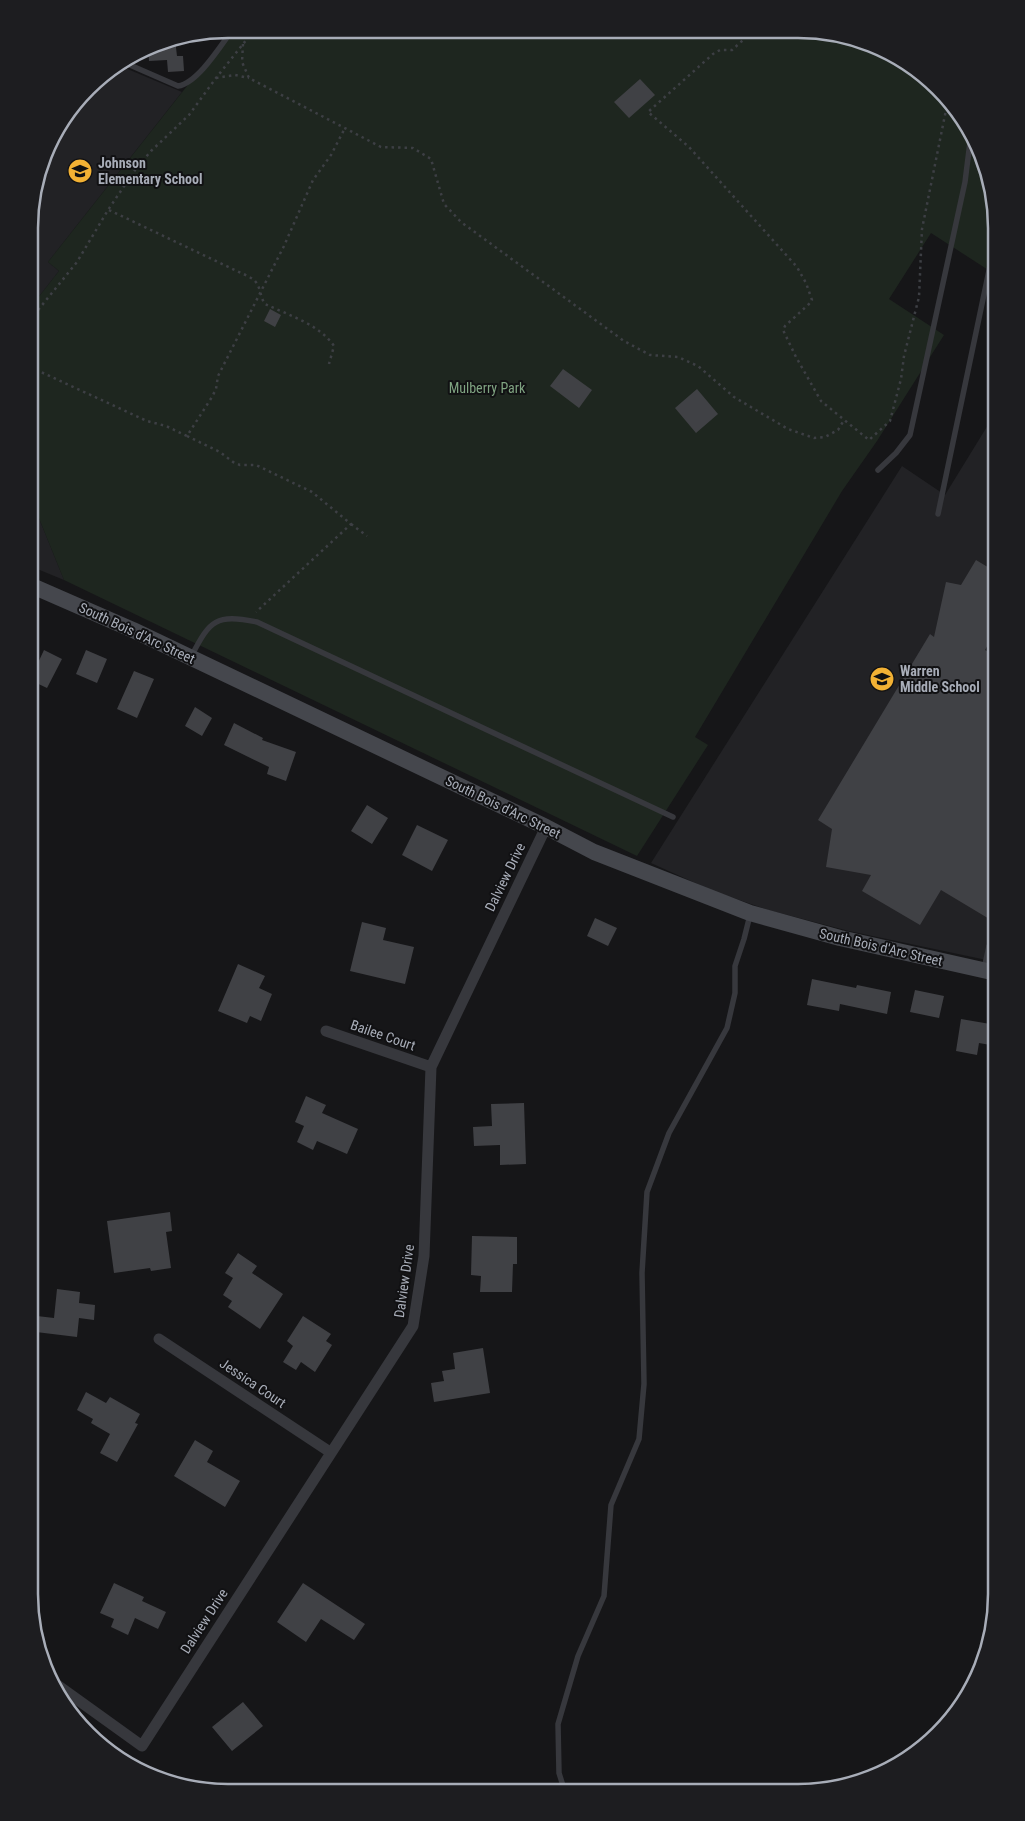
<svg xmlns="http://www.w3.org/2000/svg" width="1025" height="1821" viewBox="0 0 1025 1821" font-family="'Roboto Condensed',sans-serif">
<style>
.built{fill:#222225}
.green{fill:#1e261f}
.building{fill:#404145}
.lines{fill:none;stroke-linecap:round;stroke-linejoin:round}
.path{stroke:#3d3f44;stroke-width:2.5;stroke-dasharray:2.5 4;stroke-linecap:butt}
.lane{stroke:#37383d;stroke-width:5.5}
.street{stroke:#37383d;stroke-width:11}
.secondary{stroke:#45474d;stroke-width:16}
.labels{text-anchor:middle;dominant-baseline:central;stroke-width:4;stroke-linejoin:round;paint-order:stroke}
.poi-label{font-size:14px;font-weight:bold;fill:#a8adb8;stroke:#111113;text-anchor:start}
.park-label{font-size:14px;fill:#7fa381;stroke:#111113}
.street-label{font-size:14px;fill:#a8adb8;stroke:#111113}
.rim{fill:none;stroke:#a8adb8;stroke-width:2.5}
</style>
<rect width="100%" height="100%" fill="#161618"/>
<path class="built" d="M118 65 182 92 48 262 59 271 30 308V202L49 139 96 78Z
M996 412V962L849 931 768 910 713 891 651 863 902 466 945 495Z
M30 496 64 580 30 566Z"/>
<path class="green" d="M232 29 836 33 885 49 928 78 963 117 986 163 996 228V275L931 233 889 299 944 335 877 441 842 491 695 737 708 745 637 856 64 580 30 496V308L59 271 48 262Z"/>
<path class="building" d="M175 39 177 56H183L184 71 168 72 167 60 149 61 148 46Z
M640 79 655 95 629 118 614 102Z
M270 309 281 315 275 327 264 321Z
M563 369 592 390 579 408 550 386Z
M697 389 718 414 696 433 675 408Z
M976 560 996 572V631L985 650 996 656V858L988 872 996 877V912L991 920 941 890 920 925 862 891 871 875 826 867 832 829 818 820 930 634 934 637 946 582 961 585Z
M44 650 62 659 47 688 30 680Z
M86 650 107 659 97 683 76 674Z
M134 671 154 679 137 718 117 709Z
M195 707 212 718 202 736 185 726Z
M234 723 263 738 262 740 296 752 286 781 267 774 269 767 224 745Z
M367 805 388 818 372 844 351 831Z
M417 825 448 840 432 871 402 855Z
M595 918 617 928 608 946 587 936Z
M362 922 386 928 383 940 414 947 405 984 350 971Z
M238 964 265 976 259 988 272 994 261 1021 250 1016 247 1023 218 1011Z
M812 979 856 988 857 985 891 992 887 1014 840 1004 839 1011 807 1005Z
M915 990 944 996 939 1018 910 1012Z
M961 1019 996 1025V1046L979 1043 977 1055 956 1051Z
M306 1096 326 1105 322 1113 358 1129 347 1154 317 1141 313 1150 297 1142 304 1126 295 1122Z
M524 1103 526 1164 500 1165V1145L474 1146 473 1127 492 1126 491 1104Z
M170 1212 172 1231 166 1232 171 1268 151 1271 150 1268 114 1273 107 1221Z
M472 1236 517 1237V1264H513L512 1292H480L481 1276 471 1275Z
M238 1253 257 1266 252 1273 283 1294 260 1329 228 1307 232 1301 223 1295 233 1278 225 1273Z
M57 1289 80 1292 79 1303 95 1305 94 1320 79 1318 77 1337 36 1332 37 1316 54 1318Z
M303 1316 331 1334 326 1341 332 1345 315 1372 301 1362 296 1370 283 1362 293 1346 287 1341Z
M483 1348 490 1393 434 1402 431 1383 444 1381 442 1371 455 1369 453 1353Z
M86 1392 106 1403 110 1397 140 1414 135 1423 138 1424 117 1462 100 1453 110 1434 91 1423 93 1419 77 1410Z
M195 1440 213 1451 207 1462 240 1481 225 1507 174 1476Z
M114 1583 144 1597 142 1601 166 1612 158 1629 135 1618 128 1635 111 1627 114 1619 100 1613Z
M303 1583 365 1624 354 1640 321 1619 306 1642 277 1622Z
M243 1702 263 1726 232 1751 212 1727Z"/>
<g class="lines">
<path class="path" d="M752 32 732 50H720L713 54 648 112 689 147 797 267 806 283 812 300 809 304 785 326 783 330 796 357 821 401 869 440 890 421 901 379 904 356 919 297 922 229 946 110 944 96
M243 44 242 62 249 78 381 147 413 148 431 159 444 204 461 222 624 341 650 355 678 357 698 366 734 397 788 429 814 438 825 437 838 430 844 420
M216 78 235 75 249 78
M109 210 241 273C246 275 252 278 255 281 261 288 260 297 265 304 288 315 319 324 334 346L329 364
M30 320 77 262 108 210 135 170 151 151 189 115 216 78 255 29
M30 367 147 421 166 426 187 436 212 397 216 389 218 376 284 246 313 180 331 155 345 128
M187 436 220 452 233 462 240 465H256L312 492 351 524 256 612
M351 524 367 536"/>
<path class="lane" d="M123 62 178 86C198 83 221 45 233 29
M878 470 896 453 910 435 965 182 971 134
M938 514 996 237
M192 655C210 620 216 614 257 622L673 817
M984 969 989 946 996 936
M565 1792 559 1773 558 1724 578 1656 604 1596 611 1505 639 1439 644 1384 642 1273 647 1192 669 1133 727 1028 735 993V966L744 939 750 915"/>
<path class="street" d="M326 1031 431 1067
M159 1339 330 1452
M53 1682 142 1746 413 1326 424 1256 431 1067 546 827"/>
<path class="secondary" d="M30 585 133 630 546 827 594 852 750 913 840 938 996 973"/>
</g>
<defs>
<symbol id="school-disc" viewBox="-11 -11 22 22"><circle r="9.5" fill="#f2b134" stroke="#111113"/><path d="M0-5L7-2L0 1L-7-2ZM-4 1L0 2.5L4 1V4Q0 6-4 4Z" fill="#111"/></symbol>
</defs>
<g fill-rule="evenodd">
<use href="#school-disc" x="66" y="157" width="28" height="28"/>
<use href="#school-disc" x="868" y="665" width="28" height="28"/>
</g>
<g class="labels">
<g class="poi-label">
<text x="98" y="163">Johnson<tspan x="98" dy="16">Elementary School</tspan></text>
<text x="900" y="671">Warren<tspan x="900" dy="16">Middle School</tspan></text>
</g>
<g class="park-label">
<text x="487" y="388">Mulberry Park</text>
</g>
<g class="street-label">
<text transform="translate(137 633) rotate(25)">South Bois d'Arc Street</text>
<text transform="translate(503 807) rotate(26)">South Bois d'Arc Street</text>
<text transform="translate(505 877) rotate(-64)">Dalview Drive</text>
<text transform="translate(881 947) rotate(13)">South Bois d'Arc Street</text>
<text transform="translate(383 1035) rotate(19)">Bailee Court</text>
<text transform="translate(404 1281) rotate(-82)">Dalview Drive</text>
<text transform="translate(253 1383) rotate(34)">Jessica Court</text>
<text transform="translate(204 1621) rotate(-57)">Dalview Drive</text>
</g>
</g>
<path d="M0 0H1025V1821H0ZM228 38H798A190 190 0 0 1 988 228V1594A190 190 0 0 1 798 1784H228A190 190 0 0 1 38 1594V228A190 190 0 0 1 228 38Z" fill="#1d1d20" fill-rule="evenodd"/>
<path class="rim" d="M228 38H798A190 190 0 0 1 988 228V1594A190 190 0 0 1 798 1784H228A190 190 0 0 1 38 1594V228A190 190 0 0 1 228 38Z"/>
</svg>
